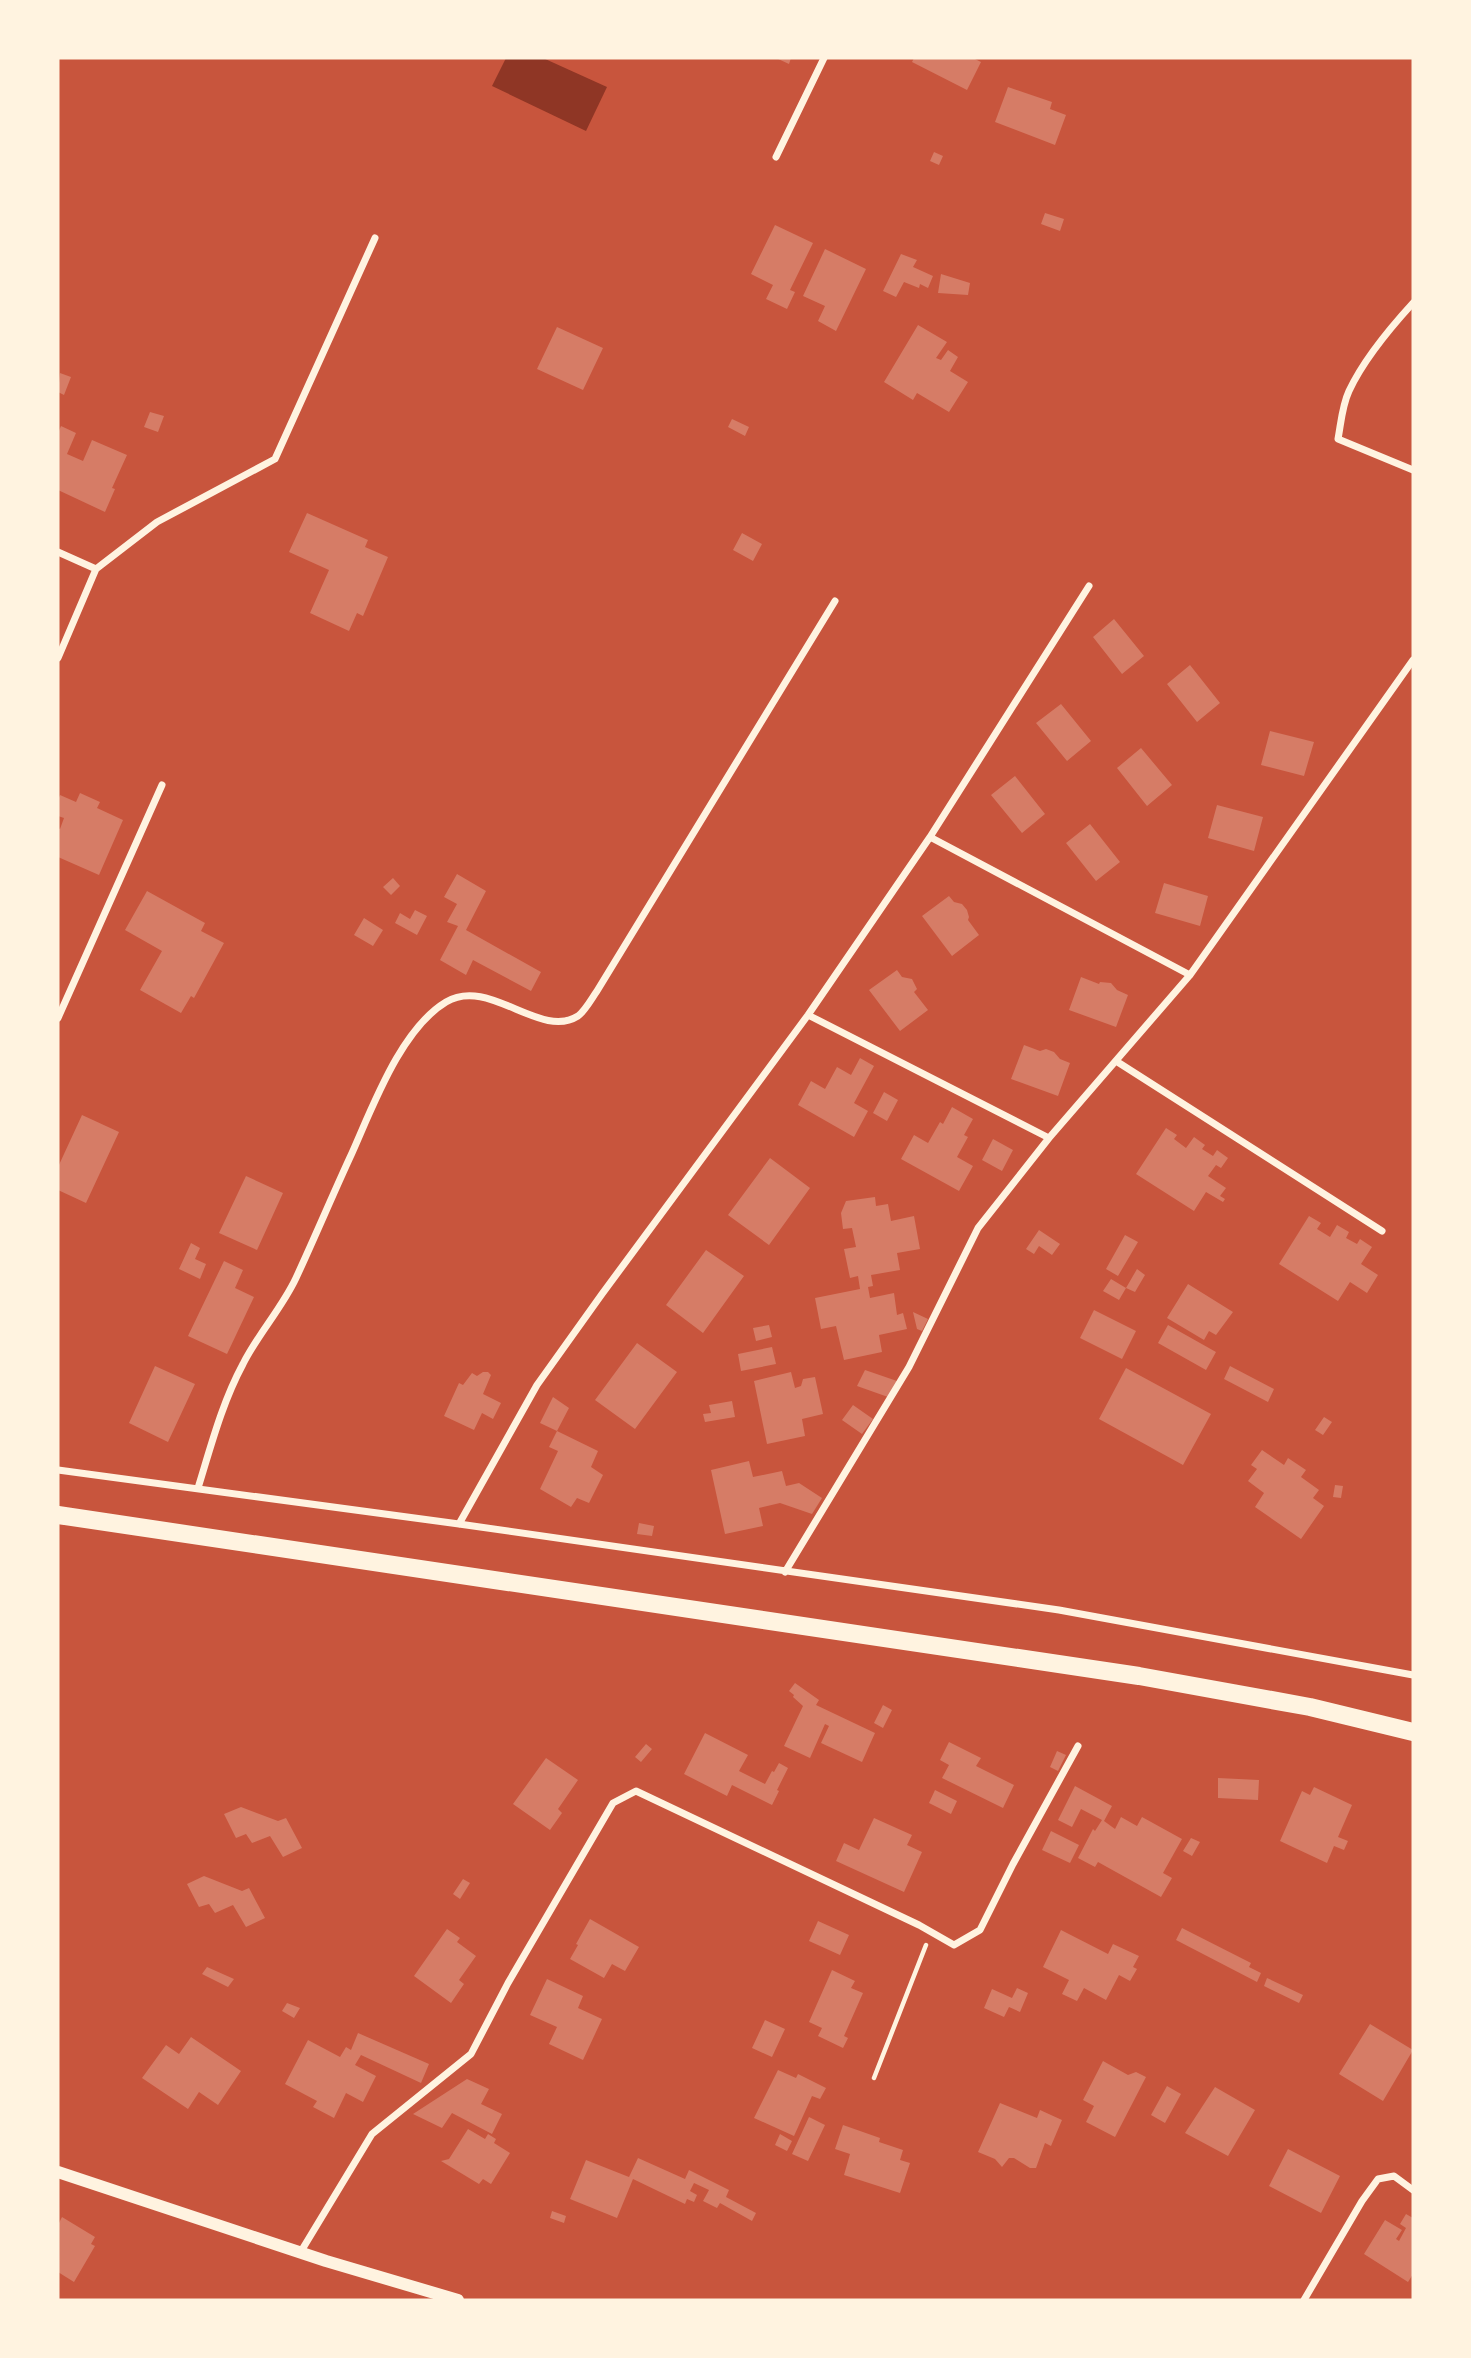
<svg xmlns="http://www.w3.org/2000/svg" width="1471" height="2358" viewBox="0 0 1471 2358" font-family="'Roboto Condensed',sans-serif">
<style>
.water{fill:#8f3625}
.building{fill:#d67c66}
.lines{fill:none;stroke-linecap:round;stroke-linejoin:round}
.path{stroke:#fff3e0;stroke-width:4.5}
.minor{stroke:#fff3e0;stroke-width:7}
.tertiary{stroke:#fff3e0;stroke-width:12}
.primary{stroke:#fff3e0;stroke-width:18}
</style>
<rect width="100%" height="100%" fill="#c8553d"/>
<path class="water" d="M506 58H543L607 87 586 131 492 86Z"/>
<path class="building" d="M776 58H791L789 64Z
M914 58H973L981 62 967 90 912 62Z
M1008 87 1052 102 1050 109 1066 115 1055 145 995 122Z
M934 152 943 156 939 165 930 161Z
M1045 213 1064 219 1060 231 1041 224Z
M775 225 813 243 790 290 795 292 787 309 766 299 773 285 751 274Z
M825 249 866 269 836 331 818 321 825 306 803 296Z
M901 254 917 260 913 267 933 276 928 288 920 284 919 288 904 282 896 297 883 291Z
M941 274 970 283 968 295 938 293Z
M918 325 947 342 936 358 941 360 948 350 958 357 950 371 968 382 949 412 917 393 913 400 884 382Z
M557 327 603 348 583 390 537 369Z
M60 373 71 377 64 395 58 392Z
M150 412 164 416 158 432 144 427Z
M732 419 749 427 745 436 728 427Z
M61 426 76 433 67 454 83 461 92 440 127 455 112 488 115 489 105 512 58 490V433Z
M307 513 368 540 365 547 388 557 363 616 357 613 349 631 310 613 329 570 289 552Z
M742 533 762 544 753 561 733 550Z
M1114 619 1144 656 1122 674 1093 637Z
M1190 665 1220 703 1197 722 1167 684Z
M1061 704 1091 741 1067 761 1036 723Z
M1270 731 1314 742 1304 776 1261 765Z
M1141 748 1172 785 1147 806 1117 768Z
M1015 776 1045 814 1022 833 991 795Z
M80 793 100 802 97 808 123 820 99 875 58 857V828L60 829 64 818 58 816V800L60 795 76 802Z
M1217 805 1263 817 1254 851 1208 838Z
M1090 824 1120 862 1096 881 1066 843Z
M457 874 486 891 466 930 541 972 531 991 473 960 466 975 440 960 458 926 447 922 457 904 444 897Z
M393 878 400 886 391 895 383 887Z
M1164 883 1208 896 1200 926 1155 913Z
M147 891 205 923 201 931 224 943 194 998 191 996 181 1013 140 990 162 951 125 930Z
M949 896 954 902 962 904 967 910 969 917 968 920 979 935 952 956 922 916Z
M415 910 427 916 417 935 395 923 400 913 410 919Z
M364 918 383 930 373 946 354 935Z
M897 970 902 977 912 979 917 989 914 992 928 1010 900 1031 869 990Z
M1081 977 1099 984 1100 982 1111 983 1117 990 1128 995 1116 1027 1069 1010Z
M1024 1045 1040 1051 1046 1049 1054 1052 1060 1059 1070 1063 1058 1096 1011 1079Z
M860 1058 874 1066 854 1103 868 1111 854 1137 798 1105 811 1081 825 1089 837 1067 851 1075Z
M884 1092 898 1100 887 1121 873 1113Z
M952 1107 973 1119 964 1135 968 1137 957 1157 973 1166 959 1191 901 1159 914 1135 928 1143 940 1122 943 1124Z
M82 1115 119 1132 86 1203 58 1190V1167Z
M1166 1128 1177 1135 1174 1139 1186 1148 1194 1137 1205 1145 1202 1149 1213 1156 1217 1150 1228 1158 1221 1168 1216 1165 1208 1176 1226 1188 1220 1196 1225 1199 1223 1202 1206 1192 1194 1211 1136 1174Z
M993 1139 1013 1150 1002 1171 982 1160Z
M770 1158 810 1188 769 1245 728 1215Z
M246 1176 283 1193 257 1250 219 1233Z
M875 1197 876 1206 888 1204 891 1221 914 1216 920 1249 897 1253 900 1270 871 1275 873 1286 868 1287 870 1298 894 1293 897 1315 903 1313 907 1329 879 1335 882 1352 844 1360 836 1326 821 1329 815 1298 860 1289 858 1276 850 1278 844 1249 856 1247 852 1228 843 1229 841 1213 846 1201Z
M1309 1216 1321 1223 1317 1229 1330 1237 1337 1225 1349 1232 1346 1238 1357 1244 1360 1239 1372 1247 1361 1264 1378 1275 1367 1293 1350 1282 1338 1301 1279 1264Z
M1039 1230 1060 1244 1052 1255 1039 1246 1034 1254 1026 1249Z
M1125 1235 1138 1242 1118 1276 1106 1269Z
M191 1243 200 1248 195 1259 206 1264 200 1279 179 1269Z
M706 1250 744 1276 703 1333 666 1305Z
M224 1261 243 1270 235 1288 254 1297 227 1354 188 1336Z
M1137 1269 1145 1275 1135 1292 1126 1288Z
M1111 1279 1126 1288 1119 1300 1103 1291Z
M1188 1284 1233 1312 1216 1335 1209 1331 1204 1340 1167 1318Z
M1094 1310 1136 1331 1122 1359 1080 1338Z
M913 1312 928 1319 922 1331 917 1329Z
M769 1325 772 1337 756 1341 753 1328Z
M1168 1325 1216 1352 1206 1370 1158 1343Z
M637 1343 677 1372 635 1429 595 1400Z
M772 1347 776 1364 741 1371 738 1354Z
M155 1366 195 1384 168 1442 129 1423Z
M1230 1366 1274 1389 1268 1402 1224 1379Z
M1126 1368 1211 1414 1183 1465 1099 1419Z
M865 1370 897 1381 888 1397 857 1386Z
M483 1372H488L491 1375 483 1394 501 1403 493 1419 482 1413 474 1430 444 1416 459 1383 463 1385 472 1373 477 1376Z
M791 1372 795 1388 801 1386 803 1379 815 1377 823 1414 802 1419 805 1436 767 1444 754 1381Z
M553 1397 569 1408 557 1431 540 1423Z
M732 1401 735 1417 705 1422 703 1414 711 1413 709 1405Z
M853 1405 873 1419 862 1434 842 1420Z
M1324 1417 1332 1422 1323 1435 1315 1430Z
M557 1431 598 1451 591 1467 603 1475 589 1503 577 1498 571 1507 540 1489 558 1451 549 1447Z
M1262 1450 1284 1465 1288 1458 1306 1470 1301 1477 1319 1490 1313 1498 1324 1506 1301 1539 1255 1507 1264 1493 1248 1481 1257 1469 1251 1465Z
M749 1461 753 1477 782 1471 786 1486 799 1483 822 1498 812 1514 780 1503 759 1508 763 1526 725 1534 711 1470Z
M1335 1485 1343 1486 1341 1498 1333 1497Z
M639 1523 654 1526 652 1536 637 1534Z
M795 1683 819 1700 816 1705 875 1733 862 1762 821 1743 829 1726 825 1724 810 1758 784 1746 803 1706 793 1697 794 1695 789 1691Z
M883 1705 892 1710 883 1728 874 1723Z
M705 1733 748 1755 739 1771 765 1784 772 1771 774 1772 779 1763 788 1768 777 1790 779 1791 772 1805 732 1785 727 1796 684 1774Z
M949 1742 981 1758 976 1766 1014 1785 1003 1808 942 1778 949 1765 940 1760Z
M646 1744 652 1749 641 1762 635 1757Z
M1057 1751 1066 1755 1058 1771 1050 1767Z
M546 1758 578 1780 558 1809 562 1813 550 1830 513 1804Z
M1218 1778 1259 1780 1258 1800 1218 1798Z
M1075 1786 1112 1806 1104 1821 1115 1829 1121 1817 1137 1826 1142 1817 1182 1839 1163 1873 1172 1878 1161 1897 1098 1862 1095 1867 1078 1858 1093 1829 1095 1831 1102 1820 1081 1809 1072 1827 1058 1820Z
M1314 1787 1352 1805 1338 1837 1348 1841 1344 1850 1334 1846 1327 1863 1280 1841 1302 1791 1310 1795Z
M935 1790 957 1801 951 1814 929 1803Z
M241 1807 278 1821 286 1818 302 1848 283 1857 270 1836 252 1843 246 1834 236 1838 224 1814Z
M874 1818 912 1835 907 1845 922 1852 904 1892 836 1861 844 1843 859 1850Z
M1051 1831 1079 1845 1070 1863 1042 1850Z
M1191 1838 1200 1842 1192 1856 1183 1851Z
M204 1876 242 1891 249 1888 265 1918 246 1927 233 1905 215 1913 209 1904 199 1907 187 1884Z
M463 1879 470 1883 460 1899 453 1894Z
M590 1919 639 1947 625 1971 612 1964 604 1978 570 1959 578 1945 576 1944Z
M818 1921 849 1935 840 1955 809 1941Z
M1182 1928 1251 1963 1249 1967 1261 1973 1257 1982 1176 1940Z
M447 1929 460 1938 457 1942 476 1956 459 1980 464 1984 451 2003 414 1976Z
M1061 1930 1108 1954 1113 1944 1139 1956 1133 1967 1137 1969 1130 1981 1119 1975 1106 2000 1084 1988 1077 2001 1062 1994 1069 1980 1043 1967Z
M207 1967 234 1979 228 1987 202 1974Z
M832 1970 855 1981 851 1988 863 1993 844 2036 848 2038 843 2048 818 2036 822 2028 809 2022Z
M1267 1978 1303 1995 1299 2003 1264 1986Z
M547 1979 583 1996 578 2008 602 2019 583 2060 549 2044 557 2027 530 2015Z
M1017 1988 1028 1993 1020 2012 1009 2007 1004 2017 984 2008 992 1989 1012 1998Z
M287 2003 300 2008 294 2018 282 2011Z
M765 2020 785 2029 772 2057 752 2048Z
M1370 2024 1413 2050 1383 2101 1339 2074Z
M358 2033 429 2064 421 2083 361 2055 355 2065 376 2076 363 2102 346 2093 334 2118 313 2107 317 2101 285 2084 308 2040 340 2057 346 2047 351 2050Z
M191 2037 241 2071 218 2105 199 2092 188 2109 142 2078 166 2045 179 2054Z
M1103 2061 1128 2075 1136 2072 1146 2077 1115 2137 1086 2122 1094 2106 1083 2100Z
M778 2070 796 2078 798 2074 826 2088 820 2099 812 2096 794 2136 754 2118Z
M467 2079 489 2089 481 2104 502 2114 492 2134 452 2113 442 2128 413 2114Z
M1167 2086 1181 2094 1165 2123 1151 2115Z
M1215 2087 1255 2110 1228 2156 1185 2133Z
M1000 2103 1037 2118 1040 2110 1062 2120 1051 2146 1045 2143 1036 2168H1030L1014 2158H1009L1002 2167 995 2159 978 2152Z
M809 2117 825 2125 808 2161 792 2154Z
M843 2125 880 2138 879 2142 903 2150 900 2160 910 2163 900 2193 844 2175 850 2154 835 2149Z
M468 2129 485 2139 488 2134 496 2139 494 2143 510 2153 491 2184 483 2179 479 2184 441 2161 449 2159Z
M780 2134 792 2141 787 2151 775 2145Z
M1288 2149 1340 2176 1321 2213 1269 2186Z
M638 2158 685 2179 689 2170 729 2190 726 2197 756 2213 752 2221 720 2203 717 2208 703 2201 709 2190 694 2183 690 2191 697 2195 694 2202 687 2199 685 2204 633 2179 617 2218 570 2199 586 2160 629 2177Z
M552 2211 566 2216 564 2223 550 2218Z
M1406 2214 1413 2218V2274L1408 2282 1364 2254 1385 2220 1402 2230 1396 2239 1399 2241 1406 2228 1400 2224Z
M62 2217 95 2237 91 2244 95 2246 74 2282 58 2272V2225Z"/>
<g class="lines">
<path class="path" d="M874 2078 926 1945"/>
<path class="minor" d="M776 157 824 58
M1413 303C1391 327 1363 361 1349 391 1342 406 1341 423 1338 439L1413 470
M58 552 96 569
M58 658 96 569 157 522 275 459 375 238
M930 837 1190 975
M808 1015 1049 1138
M58 1018 162 785
M1116 1061 1382 1231
M58 1470 459 1524 1059 1610 1413 1675
M198 1488C211 1446 222 1403 243 1364 258 1334 282 1308 296 1278 315 1237 333 1194 352 1153 373 1106 401 1029 446 1002 489 976 540 1040 578 1016 585 1011 592 998 597 991L835 601
M459 1524 537 1385 602 1294 808 1015 930 837 1089 586
M785 1572 909 1367 978 1228 1049 1138 1190 975 1413 660
M300 2253 372 2134 471 2054 508 1983 613 1803 636 1791 919 1925 954 1945 980 1930 1013 1864 1078 1746
M1304 2300 1362 2201 1378 2179 1394 2176 1413 2190"/>
<path class="tertiary" d="M58 2172 326 2261 458 2300"/>
<path class="primary" d="M58 1515 1139 1676 1310 1707 1413 1732"/>
</g>
<rect width="1471" height="2358" fill="none" stroke="#fff3e0" stroke-width="119"/>
</svg>
